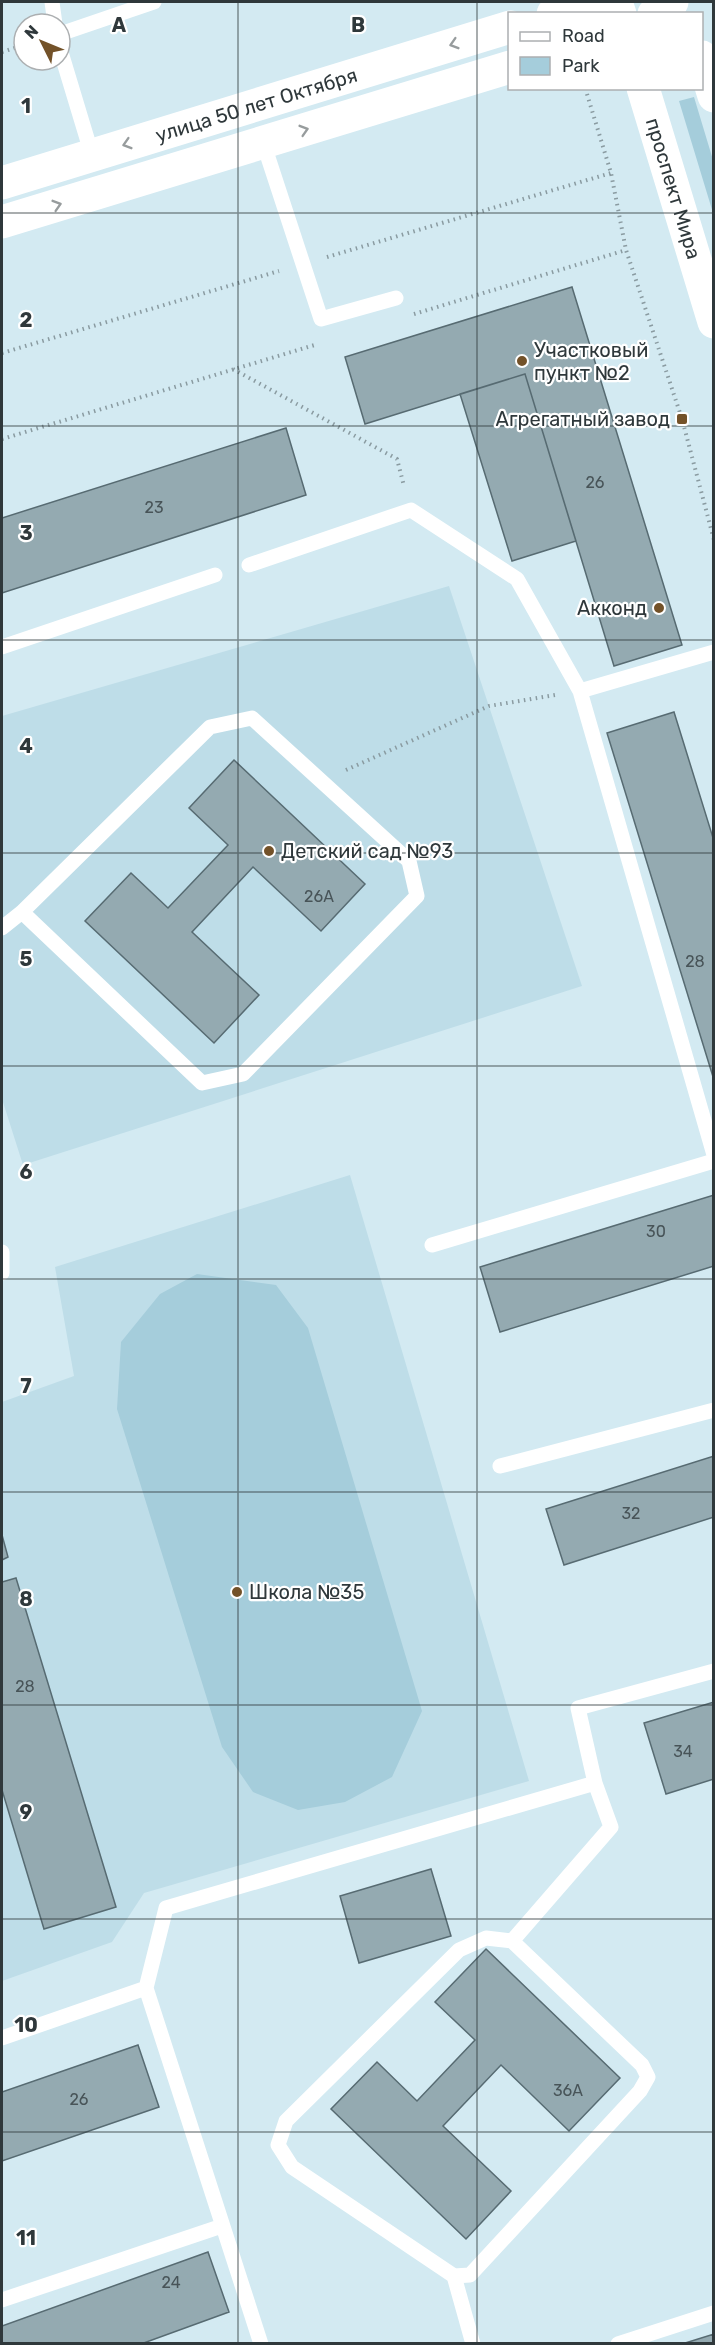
<svg xmlns="http://www.w3.org/2000/svg" width="715" height="2345" viewBox="0 0 715 2345" font-family="Rubik,sans-serif">
<style>
.built{fill:#bedde8}
.green{fill:#a5cddb}
.building{fill:#94aab1;stroke:#576b72;stroke-width:1.5}
.lines{fill:none;stroke-linecap:round;stroke-linejoin:round}
.path{stroke:#8a9ba1;stroke-width:4;stroke-dasharray:1.5 4.5;stroke-linecap:butt}
.lane{stroke:#fff;stroke-width:15}
.secondary{stroke:#fff;stroke-width:33}
.primary{stroke:#fff;stroke-width:33}
.oneway{stroke:#979c9d}
.grid{fill:none;stroke:#2f383b;stroke-width:1.5;stroke-opacity:0.55}
.poi-dot{fill:#735229;stroke:#fff;stroke-width:2}
.labels{text-anchor:middle;dominant-baseline:central;stroke-width:4.5;stroke-linejoin:round;paint-order:stroke}
.number-label{font-size:16px;fill:#485458}
.street-label{font-size:20px;fill:#2f383b;stroke:#fff}
.poi-label{font-size:20px;fill:#2f383b;stroke:#fff;text-anchor:start}
.grid-label{font-size:20px;text-anchor:middle;font-weight:bold;fill:#2f383b;stroke:#fff;stroke-width:4.5;stroke-linejoin:round;paint-order:stroke}
</style>
<rect width="100%" height="100%" fill="#d3eaf2"/>
<path class="built" d="M449 586 582 986 23 1165 2 1099V716Z
M350 1175 529 1781 144 1893 112 1942 2 1981V1402L74 1376 55 1267Z"/>
<path class="green" d="M694 97 713 160V213L679 101Z
M197 1274 276 1285 308 1328 422 1711 392 1777 345 1802 298 1810 253 1792 222 1747 117 1409 121 1342 160 1294Z"/>
<path class="building" d="M572 287 682 645 614 666 525 374 365 424 345 357Z
M525 374 576 541 512 561 460 394Z
M286 428 306 495 2 593V518Z
M674 712 714 841V1080L607 733Z
M234 760 365 884 321 931 253 867 192 932 259 995 214 1043 85 921 131 873 168 908 228 845 189 808Z
M714 1195V1266L500 1332 480 1267Z
M714 1456V1517L564 1565 546 1509Z
M2 1535 8 1557 2 1560Z
M16 1578 116 1907 44 1929 2 1790V1582Z
M714 1702V1779L666 1794 644 1723Z
M431 1869 451 1936 359 1963 340 1896Z
M486 1949 620 2078 569 2131 501 2065 443 2126 511 2191 466 2239 331 2109 377 2062 417 2101 475 2040 435 2002Z
M138 2045 159 2107 2 2161V2092Z
M208 2252 229 2312 141 2344H2V2326Z
M714 2334V2344H682Z"/>
<g class="lines">
<path class="path" d="M2 52 24 45
M587 94 611 173 626 250 682 419 714 540
M327 257 611 173
M414 314 626 250
M2 353 279 271
M233 369 397 459 404 486
M2 439 318 344
M346 770 489 706 555 695"/>
<path class="lane" d="M52 2 55 24
M60 34 154 2
M60 49 92 155
M263 142 321 319 396 298
M249 565 411 510 517 579 580 691 714 1155
M2 647 215 575
M580 691 714 652
M2 928 22 912 210 727 252 718 409 861 417 896 243 1074 202 1083 22 912
M432 1245 714 1161
M2 1273V1252
M500 1466 714 1410
M486 1938 512 1941 642 2065 648 2077 640 2091 470 2275 454 2276 292 2167 278 2145 286 2121 459 1950Z
M512 1941 611 1827 595 1783
M146 1988 261 2344
M2 2038 146 1988 166 1908 595 1783 578 1708 714 1671
M454 2276 473 2344
M2 2300 222 2226
M618 2344 714 2313"/>
<g class="secondary">
<path d="M553 14 592 2"/>
<path id="s1" d="M2 183 510 27"/>
<path d="M2 222 510 67"/>
</g>
<g class="primary">
<path d="M616 2 620 14"/>
<path d="M654 14 672 2"/>
<path d="M702 57 714 96"/>
<path id="s2" d="M643 88 714 322"/>
</g>
</g>
<defs><path id="oneway-chevron" d="M-2-3.5L2.5 0L-2 3.5" fill="none" stroke-width="1.6" stroke-linecap="round" stroke-linejoin="round" transform="scale(1.5)"/></defs>
<g class="oneway">
<use href="#oneway-chevron" transform="translate(454 44) rotate(163)"/>
<use href="#oneway-chevron" transform="translate(304 130) rotate(-17)"/>
<use href="#oneway-chevron" transform="translate(127 144) rotate(163)"/>
<use href="#oneway-chevron" transform="translate(57 205) rotate(-17)"/>
</g>
<path class="grid" d="M238 2V2344M477 2V2344M2 213H714M2 426H714M2 640H714M2 853H714M2 1066H714M2 1279H714M2 1492H714M2 1705H714M2 1919H714M2 2132H714"/>
<g class="poi-dot">
<circle cx="522" cy="361" r="6"/>
<rect x="676" y="413" width="12" height="12" rx="3"/>
<circle cx="659" cy="608" r="6"/>
<circle cx="269" cy="851" r="6"/>
<circle cx="237" cy="1592" r="6"/>
</g>
<g class="labels">
<g class="number-label">
<text x="595" y="482">26</text>
<text x="154" y="507">23</text>
<text x="319" y="896">26А</text>
<text x="695" y="961">28</text>
<text x="656" y="1231">30</text>
<text x="631" y="1513">32</text>
<text x="25" y="1686">28</text>
<text x="683" y="1751">34</text>
<text x="568" y="2090">36А</text>
<text x="79" y="2099">26</text>
<text x="171" y="2282">24</text>
</g>
<g class="street-label">
<text stroke="none"><textPath href="#s1" startOffset="266">улица 50 лет Октября</textPath></text>
<text stroke="none"><textPath href="#s2" startOffset="105">проспект Мира</textPath></text>
</g>
<g class="poi-label">
<text x="534" y="350">Участковый<tspan x="534" dy="23">пункт №2</tspan></text>
<text x="670" y="419" text-anchor="end">Агрегатный завод</text>
<text x="647" y="608" text-anchor="end">Акконд</text>
<text x="281" y="851">Детский сад №93</text>
<text x="249" y="1592">Школа №35</text>
</g>
</g>
<g class="grid-label">
<text x="119" y="32">A</text>
<text x="358" y="32">B</text>
<text x="26" y="113">1</text>
<text x="26" y="327">2</text>
<text x="26" y="540">3</text>
<text x="26" y="753">4</text>
<text x="26" y="966">5</text>
<text x="26" y="1179">6</text>
<text x="26" y="1393">7</text>
<text x="26" y="1606">8</text>
<text x="26" y="1819">9</text>
<text x="26" y="2032">10</text>
<text x="26" y="2245">11</text>
</g>
<rect width="715" height="2345" fill="none" stroke="#2f383b" stroke-width="6"/>
<rect x="508" y="12" width="195" height="78" fill="#ffffff" stroke="#acafb1" stroke-width="1.5"/>
<rect x="520" y="32" width="30" height="9" fill="#ffffff" stroke="#acafb1" stroke-width="1.5"/>
<text x="562" y="42" font-size="18" fill="#2f383b">Road</text>
<rect x="520" y="57" width="30" height="18" fill="#a5cddb" stroke="#acafb1" stroke-width="1.5"/>
<text x="562" y="72" font-size="18" fill="#2f383b">Park</text>
<g transform="translate(42 42) rotate(313)"><circle r="28" fill="#ffffff" stroke="#acafb1" stroke-width="1.5"/>
<path d="M0-4.5L10 22L0 15L-10 22Z" fill="#735229"/>
<text y="-9" font-size="16" font-weight="bold" text-anchor="middle" fill="#2f383b">N</text>
</g>
</svg>
